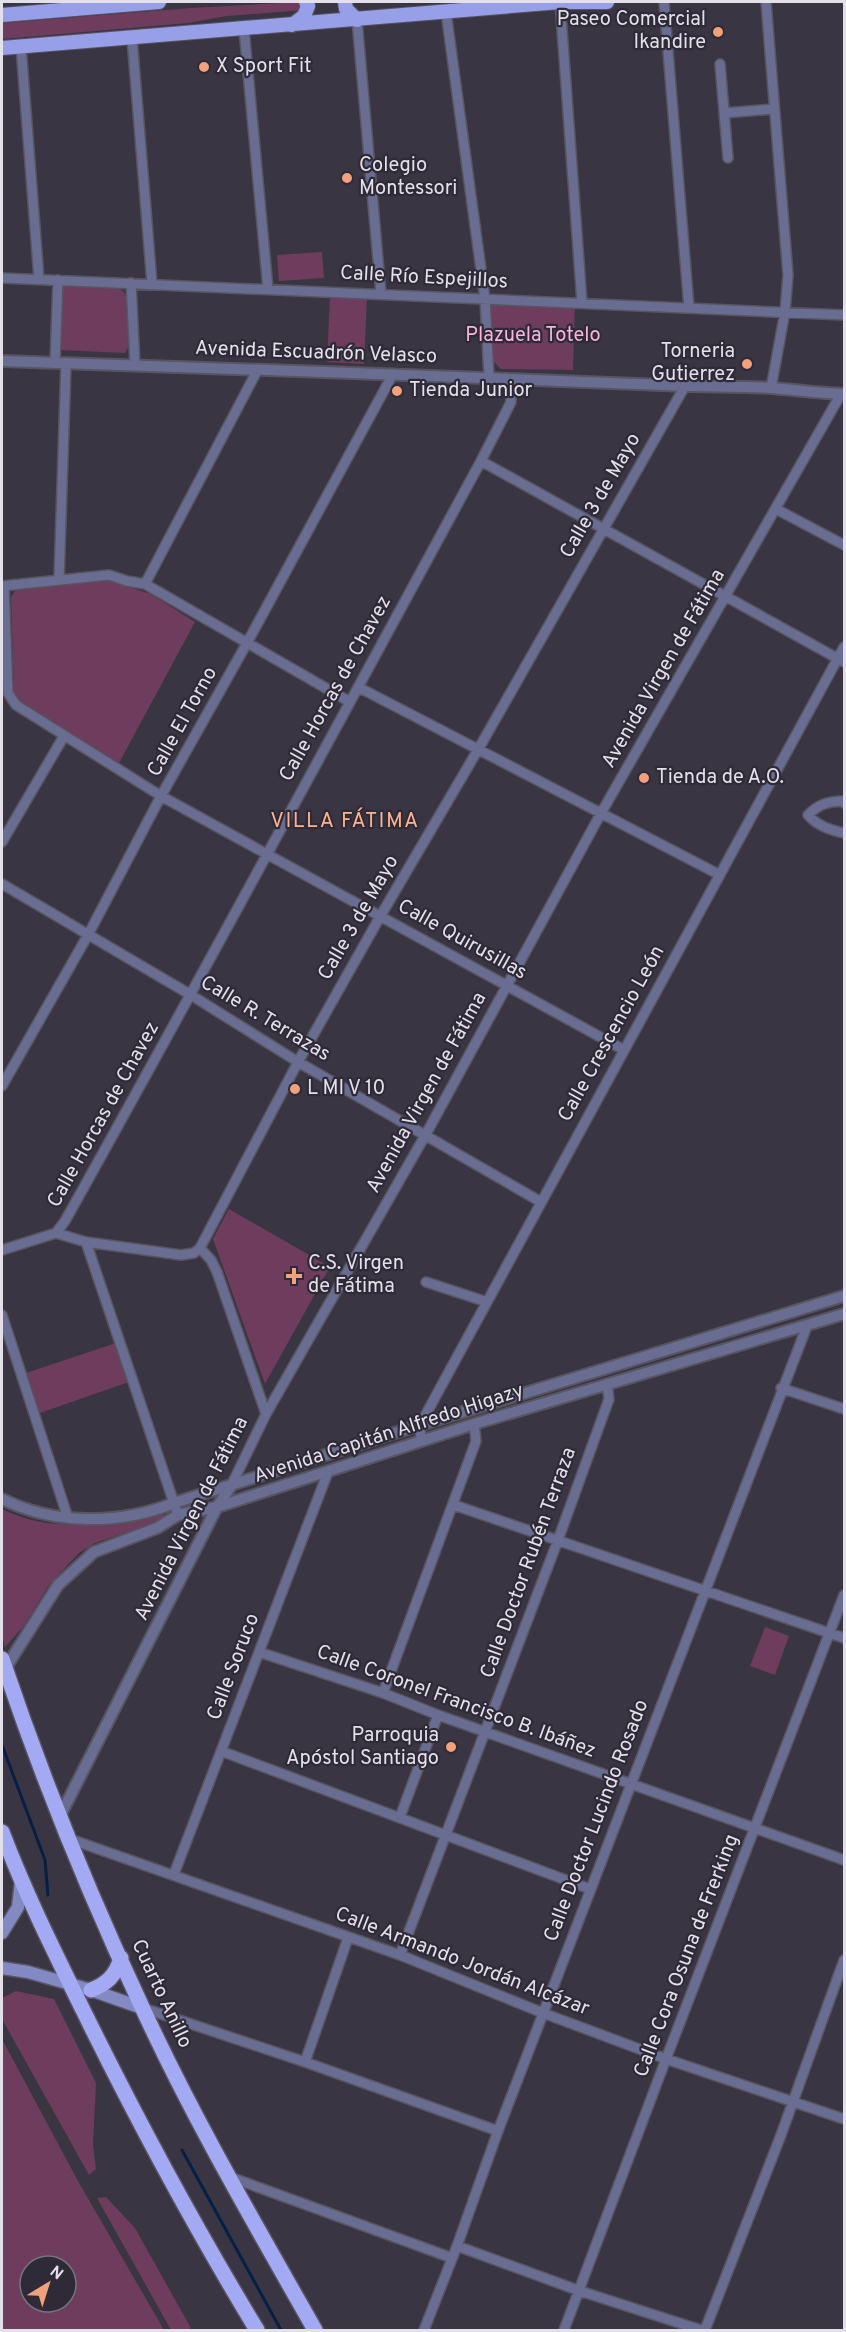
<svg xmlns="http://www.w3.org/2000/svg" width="846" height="2332" viewBox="0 0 846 2332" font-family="Overpass,sans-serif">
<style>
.green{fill:#6e3c5c;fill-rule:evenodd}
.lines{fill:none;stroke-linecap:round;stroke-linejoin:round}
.stream{stroke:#062045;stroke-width:3}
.minor-casing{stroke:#585461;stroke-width:12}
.tertiary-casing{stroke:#585461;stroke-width:14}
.secondary-casing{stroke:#585461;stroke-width:15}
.primary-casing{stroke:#585461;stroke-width:16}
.trunk-casing{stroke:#585461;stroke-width:18}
.minor{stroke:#686d91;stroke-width:9}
.tertiary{stroke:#686d91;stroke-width:10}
.secondary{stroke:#8389c3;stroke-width:12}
.primary{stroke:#989fe9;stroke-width:14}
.trunk{stroke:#a3aaf3;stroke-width:15}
.poi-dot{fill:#f1a17c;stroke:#2f2a38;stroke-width:2}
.labels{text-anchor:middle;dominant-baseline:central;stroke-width:4.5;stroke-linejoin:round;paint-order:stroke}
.poi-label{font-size:20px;fill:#e3e0e9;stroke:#2f2a38;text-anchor:start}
.street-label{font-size:20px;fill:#e3e0e9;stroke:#2f2a38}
.park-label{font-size:20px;fill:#f8b5de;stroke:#2f2a38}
.neighbourhood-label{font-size:21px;letter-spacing:1.5px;fill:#fdb28f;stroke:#2f2a38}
</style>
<rect width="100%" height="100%" fill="#393543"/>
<path class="green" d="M299 2 304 10 227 16 188 23 2 39V23L191 8Z
M322 252 324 278 279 281 277 255Z
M61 285 120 288 126 295C128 311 135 340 125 353L59 350Z
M330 297 367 298 364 364 327 362Z
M493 304H575L573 370 501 369 494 362 490 308Z
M106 580 151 594 195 622 119 763 18 701 14 694 11 597 16 590Z
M229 1209 330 1267 265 1384 213 1239Z
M116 1343 129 1382 40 1413 26 1373Z
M2 1509C55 1536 111 1521 168 1514L177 1515 95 1543 79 1553 49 1585 23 1627 5 1647 2 1636Z
M765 1627 789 1636 775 1675 750 1666Z
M16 1991 54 1999 96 2083 93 2145 96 2169 89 2175 2 2019V1998Z
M2 2039 78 2181 164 2330H2ZM30 2266H66V2302H30Z
M106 2197 135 2228 192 2330H171L97 2198Z"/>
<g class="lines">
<path class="stream" d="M2 1745 45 1860 48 1895
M182 2150 281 2330"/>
<defs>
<path id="minor" d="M560 2 582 303
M664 2 689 308
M766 2 788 275 785 312 771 388
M446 12 485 299 489 377
M357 20 381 294
M244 29 268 289
M132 38 152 284
M21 47 39 279
M720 64 728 158
M724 113 773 109
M2 278 844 315
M131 283 135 365
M55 363 58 280
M481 461 844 662
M776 509 844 545
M59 580 66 363
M145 584 257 371
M2 586 109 575 127 581 145 584 350 702
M4 586 8 693 16 705 161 796 624 1050
M358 687 720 875
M844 803 842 801C827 802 819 804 808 815 818 826 830 830 844 833
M2 842 64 736
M2 884 191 995 298 1062 541 1202
M2 1086 88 935 161 796 247 643 393 374
M56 1233 86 1242 181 1255 194 1253 200 1248 298 1062 381 915 479 748 685 386
M56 1233 65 1221C206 969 343 715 481 461L511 402V392L506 378
M86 1242 178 1515
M200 1248 211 1260 217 1272 266 1414
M2 1250 56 1233
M426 1282 487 1302
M2 1315 68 1518
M781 1388 844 1409
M421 1441 420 1425 844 647
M231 1486 266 1414 426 1134 600 815 841 394
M454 1505 844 1638
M259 1652 383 1693 438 1715 844 1860
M383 1693 476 1441 474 1424
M221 1751 590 1889
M400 1817 438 1715
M67 1838 400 1955 543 2013 666 2059 844 2119
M174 1874 328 1472
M400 1955 558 1540 609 1399 607 1384
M143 2008 305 2062 498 2131
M305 2062 348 1938
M230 2177 452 2258
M457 2246 580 2291 701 2330
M424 2330 457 2246 498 2131 807 1326
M564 2330 666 2059 844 1595
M705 2330 781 2135 844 1960"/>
<path id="tertiary" d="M2 361C222 369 443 375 663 385 700 387 736 386 772 388 796 390 820 393 844 394
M2 1499C54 1525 120 1525 174 1503L420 1425 844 1296
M2 1671 5 1669 58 1585 94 1552 157 1528 178 1515 217 1507 474 1424 844 1314
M59 1818 217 1507 231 1486"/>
<path id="secondary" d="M2 1933 18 1907 21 1880
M2 1968 28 1972 91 1990 142 2008"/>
<path id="primary" d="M345 2 346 9 357 20
M2 15 159 2
M292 25 304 16 308 6 306 2
M2 48 560 2H607"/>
<path id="trunk" d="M2 1659C42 1778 89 1894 142 2007 193 2118 255 2224 315 2330
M2 1832C25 1893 54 1951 83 2010 137 2120 194 2226 257 2330
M91 1990C107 1984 116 1975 121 1958"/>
</defs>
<use href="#minor" class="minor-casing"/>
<use href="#tertiary" class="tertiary-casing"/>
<use href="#secondary" class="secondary-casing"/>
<use href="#primary" class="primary-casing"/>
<use href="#trunk" class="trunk-casing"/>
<use href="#minor" class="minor"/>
<use href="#tertiary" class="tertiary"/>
<use href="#secondary" class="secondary"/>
<use href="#primary" class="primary"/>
<use href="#trunk" class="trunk"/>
</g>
<g class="poi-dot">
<circle cx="718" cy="32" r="6"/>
<circle cx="204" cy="67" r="6"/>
<circle cx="347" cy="178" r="6"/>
<circle cx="747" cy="364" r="6"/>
<circle cx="397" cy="391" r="6"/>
<circle cx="644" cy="778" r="6"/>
<circle cx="295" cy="1089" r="6"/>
<path d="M291 1267h6v6h6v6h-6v6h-6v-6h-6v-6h6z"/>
<circle cx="451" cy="1747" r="6"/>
</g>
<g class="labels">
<g class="poi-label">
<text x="706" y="20" text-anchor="end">Paseo Comercial<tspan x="706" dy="23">Ikandire</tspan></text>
<text x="216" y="67">X Sport Fit</text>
<text x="359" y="166">Colegio<tspan x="359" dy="23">Montessori</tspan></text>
<text x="735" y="352" text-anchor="end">Torneria<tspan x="735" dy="23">Gutierrez</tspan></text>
<text x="409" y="391">Tienda Junior</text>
<text x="656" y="778">Tienda de A.O.</text>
<text x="307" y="1089">L MI V 10</text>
<text x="308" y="1264">C.S. Virgen<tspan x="308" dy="23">de Fátima</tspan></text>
<text x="439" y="1736" text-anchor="end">Parroquia<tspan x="439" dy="23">Apóstol Santiago</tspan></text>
</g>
<g class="street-label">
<text transform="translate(424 278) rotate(3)">Calle Río Espejillos</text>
<text transform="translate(316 353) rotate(2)">Avenida Escuadrón Velasco</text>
<text transform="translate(601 496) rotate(-60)">Calle 3 de Mayo</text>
<text transform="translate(664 669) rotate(-60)">Avenida Virgen de Fátima</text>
<text transform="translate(336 689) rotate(-61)">Calle Horcas de Chavez</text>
<text transform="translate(183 722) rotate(-61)">Calle El Torno</text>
<text transform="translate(359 918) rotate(-60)">Calle 3 de Mayo</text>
<text transform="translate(462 940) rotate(29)">Calle Quirusillas</text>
<text transform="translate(265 1019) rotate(31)">Calle R. Terrazas</text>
<text transform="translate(612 1034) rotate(-61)">Calle Crescencio León</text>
<text transform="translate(427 1093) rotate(-61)">Avenida Virgen de Fátima</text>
<text transform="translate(104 1115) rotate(-61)">Calle Horcas de Chavez</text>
<text transform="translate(389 1434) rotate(-18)">Avenida Capitán Alfredo Higazy</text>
<text transform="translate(192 1519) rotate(-63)">Avenida Virgen de Fátima</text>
<text transform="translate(529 1563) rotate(-70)">Calle Doctor Rubén Terraza</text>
<text transform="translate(234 1667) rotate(-69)">Calle Soruco</text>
<text transform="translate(456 1702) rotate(20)">Calle Coronel Francisco B. Ibáñez</text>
<text transform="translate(597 1821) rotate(-69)">Calle Doctor Lucindo Rosado</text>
<text transform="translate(687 1956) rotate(-69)">Calle Cora Osuna de Frerking</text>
<text transform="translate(462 1962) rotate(21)">Calle Armando Jordán Alcázar</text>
<text transform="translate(161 1994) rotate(65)">Cuarto Anillo</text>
</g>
<g class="park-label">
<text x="533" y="336">Plazuela Totelo</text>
</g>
<g class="neighbourhood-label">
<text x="345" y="821">VILLA FÁTIMA</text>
</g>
</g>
<rect width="846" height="2332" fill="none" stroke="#e3e0e9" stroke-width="6"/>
<g transform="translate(48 2284) rotate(38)"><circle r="28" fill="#2f2a38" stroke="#77737f" stroke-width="1.5"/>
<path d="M0-4.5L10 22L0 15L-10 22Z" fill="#f1a17c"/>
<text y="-9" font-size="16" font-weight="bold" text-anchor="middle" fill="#e3e0e9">N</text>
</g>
</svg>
